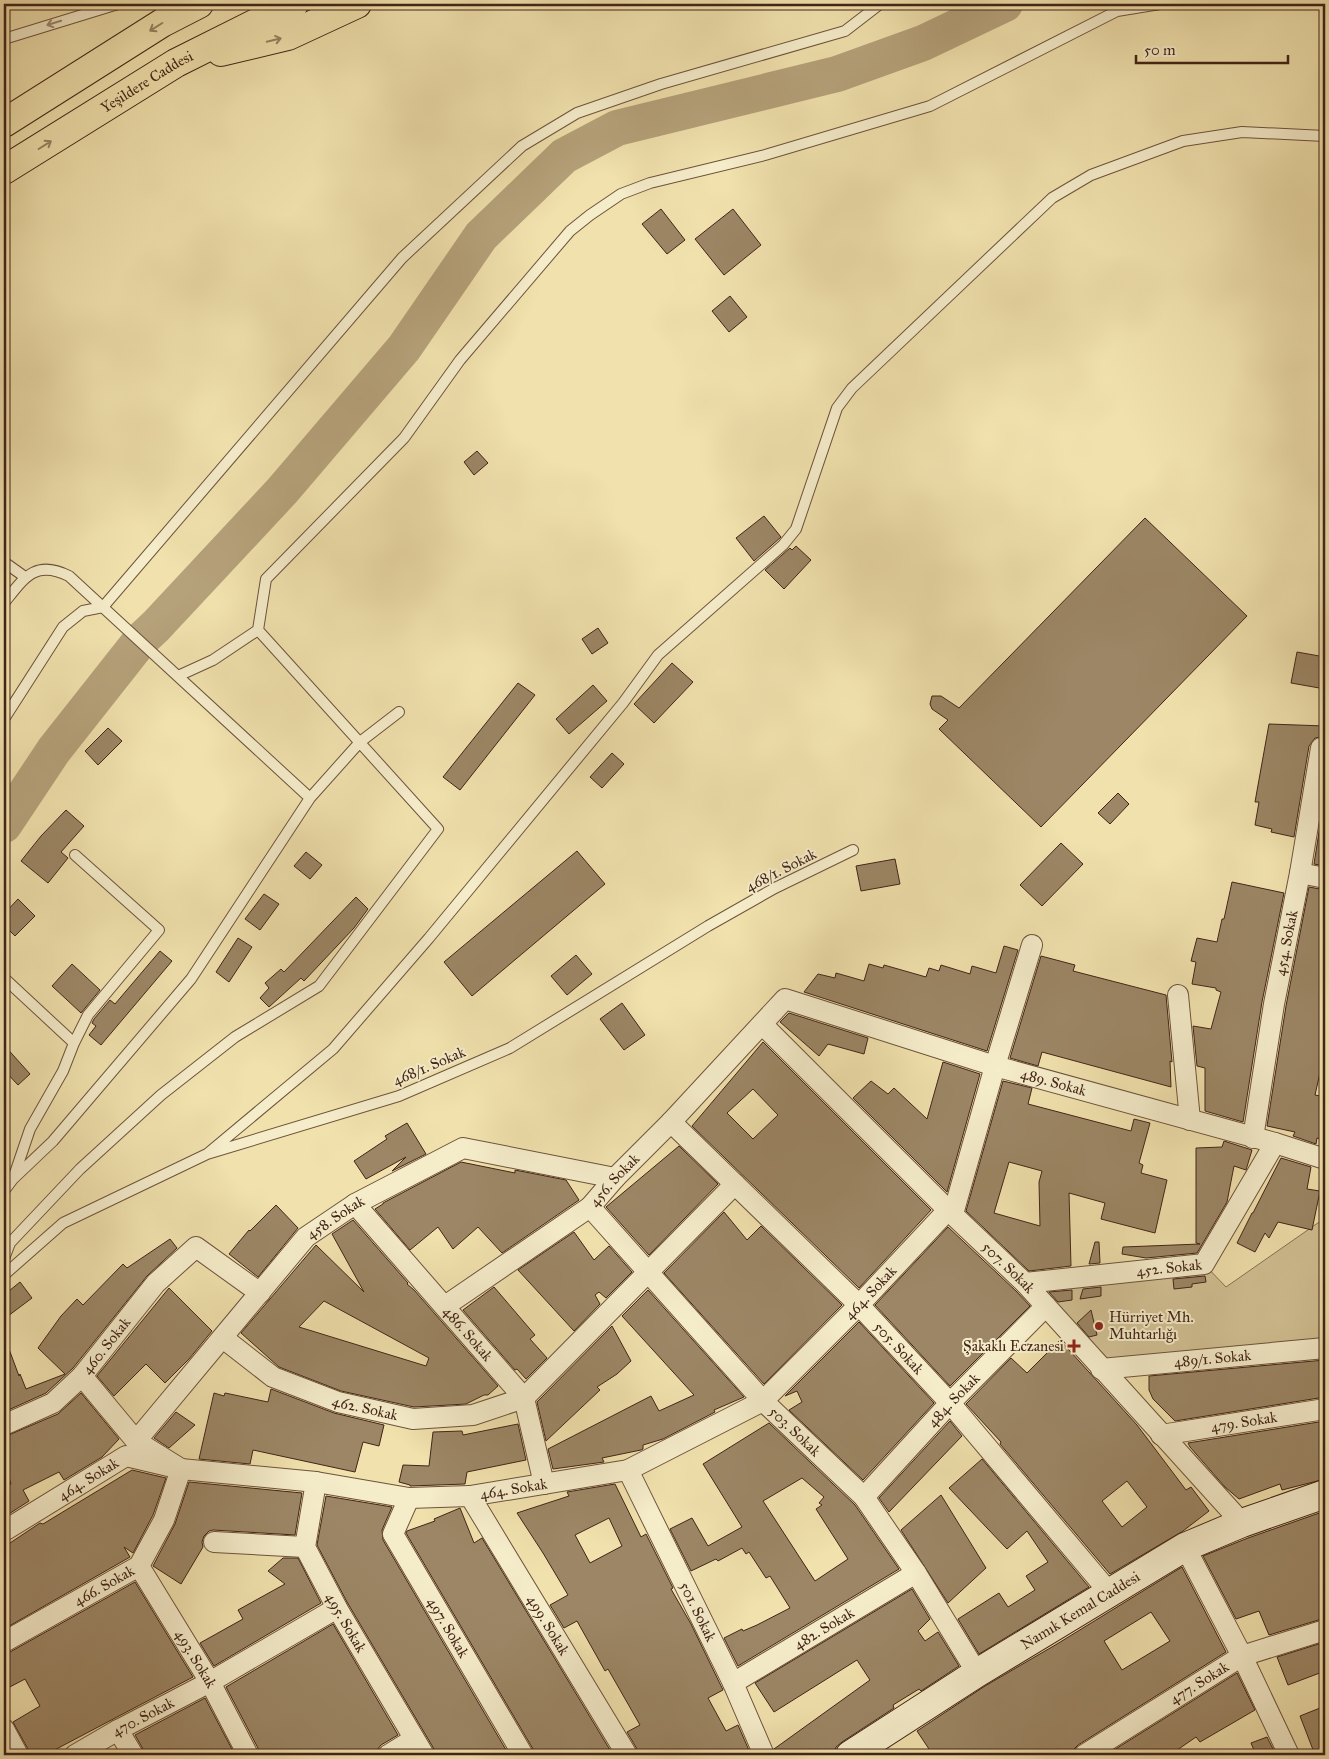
<svg xmlns="http://www.w3.org/2000/svg" width="1329" height="1759" viewBox="0 0 1329 1759" font-family="'IM FELL Great Primer',serif">
<style>
.green{fill:#d2c194;stroke:#8a7256}
.lines{fill:none;stroke-linecap:round;stroke-linejoin:round}
.river{stroke:#b5a17a;stroke-width:36}
.building{fill:#9c8665;stroke:#422417;fill-rule:evenodd}
.lane-casing{stroke:#6e533c;stroke-width:12}
.street-casing{stroke:#6e533c;stroke-width:22}
.secondary-casing{stroke:#422417;stroke-width:30}
.highway-casing{stroke:#422417;stroke-width:30}
.lane{stroke:#f5ecca;stroke-width:10}
.street{stroke:#f5ecca;stroke-width:20}
.secondary{stroke:#f5ecca;stroke-width:28}
.highway{stroke:#f0e1ad;stroke-width:28}
.oneway{stroke:#9c8870}
.oneway2{stroke:#998262}
.poi-dot{fill:#8f2418;stroke:#f5ecca;stroke-width:2}
.labels{text-anchor:middle;dominant-baseline:central;stroke-width:4;stroke-linejoin:round;paint-order:stroke}
.street-label{font-size:15px;fill:#422417;stroke:#f5ecca}
.poi-label{font-size:15px;fill:#422417;stroke:#f5ecca;text-anchor:start}
</style>
<rect width="100%" height="100%" fill="#f0e1ad"/>
<filter id="stains"><feTurbulence type="fractalNoise" baseFrequency=".004" numOctaves="4"/><feColorMatrix values="0 0 0 0 .2 0 0 0 0 .09 0 0 0 0 .02 0 0 0 .5 -.17"/></filter>
<radialGradient id="worn" r=".72"><stop offset=".6" stop-color="#630" stop-opacity="0"/><stop offset="1" stop-color="#630" stop-opacity=".3"/></radialGradient>
<path class="green" d="M1325 1218V1348L1101 1369 1025 1283 1204 1264 1226 1287Z"/>
<g class="lines">
<path class="river" d="M4 825 54 750 140 641 156 626 282 491 404 348 481 236 564 156 617 128 837 74 923 43 1005 4"/>
</g>
<path class="building" d="M661 209 685 240 667 254 642 224Z
M733 209 761 245 724 275 695 239Z
M730 296 747 317 729 332 712 311Z
M477 451 488 463 474 475 464 462Z
M764 516 781 537 754 561 736 538Z
M1145 518 1247 616 1041 827 939 729 948 720 932 709 930 704 932 696H941L959 708Z
M796 546 811 560 784 589 765 570 790 548 792 550Z
M598 628 608 643 592 654 582 639Z
M1297 652 1325 657V689L1291 683Z
M672 663 693 682 654 723 634 704Z
M518 683 535 695 460 790 443 777Z
M593 685 607 701 569 734 556 719Z
M1269 724 1325 726V736L1315 738 1309 746 1294 837 1271 832 1272 829 1255 825 1259 802H1255Z
M108 728 122 741 98 765 85 751Z
M612 753 624 764 602 788 590 777Z
M1118 793 1129 804 1110 824 1098 813Z
M1325 794V866L1314 864Z
M66 810 84 826 61 852 68 858 48 883 21 861 41 836Z
M1061 843 1083 864 1042 906 1020 885Z
M577 851 605 884 472 996 444 962Z
M306 852 322 865 310 879 294 866Z
M895 859 900 884 861 891 856 866Z
M1232 882 1284 893 1262 1002 1243 1122 1205 1111V1068L1197 1066 1193 1026 1211 1029 1221 992 1216 990V988L1192 984 1196 962 1191 961 1197 938 1217 942 1222 919H1224Z
M1309 887 1325 890V1064H1322L1315 1095 1325 1097V1140L1317 1138 1316 1144 1293 1136 1295 1132 1267 1126 1286 1006Z
M264 894 279 904 260 930 245 919Z
M356 897 368 909 354 928 304 981 301 978 269 1007 260 998 269 988 265 983 281 969 284 972Z
M18 899 35 916 15 936 4 925V914Z
M238 938 252 947 229 982 216 972Z
M1004 946 1018 950 987 1051 804 992 818 974 835 978 836 973 864 981 869 964 883 968 884 965 926 977 929 968 939 971 941 965 970 974 972 966 996 973Z
M160 951 172 961 101 1045 89 1035 96 1026 92 1023 94 1019 110 1000 115 1004Z
M576 955 592 974 567 995 551 976Z
M1041 956 1075 965 1073 971 1166 995 1172 1062 1170 1061 1171 1087 1042 1052 1038 1066 1010 1058Z
M72 964 100 990 81 1013 52 986Z
M622 1003 645 1035 624 1050 600 1019Z
M789 1013 868 1038 864 1054 828 1044 819 1056 780 1022Z
M763 1042 931 1210 859 1288 692 1126ZM753 1089 778 1115 753 1139 727 1113Z
M4 1045 30 1074 18 1085 4 1070Z
M943 1062 980 1074 947 1192 853 1098 871 1081 888 1094 894 1088 927 1119Z
M1003 1081 1032 1088 1028 1104 1131 1131 1134 1119 1150 1123 1139 1163 1143 1165 1141 1173 1167 1180 1155 1233 1101 1219 1105 1203 1069 1193 1071 1266 1029 1271 966 1211ZM1009 1162 1042 1171 1039 1182 1040 1226 994 1213Z
M407 1123 426 1154 392 1171 406 1157 366 1179 354 1161 387 1139 385 1136Z
M1224 1141 1252 1150 1246 1170 1234 1166 1227 1202 1197 1253 1146 1258 1122 1254 1123 1247 1200 1244 1196 1243V1148L1222 1147Z
M679 1146 718 1184 649 1255 606 1207Z
M1281 1158 1311 1167 1307 1189 1320 1191 1312 1230 1278 1222 1269 1238 1265 1233 1255 1252 1237 1243 1252 1213H1253Z
M461 1162 515 1173V1170L566 1180 579 1200 502 1253 478 1227 453 1249 438 1227 410 1250 375 1209 383 1204V1203Z
M276 1205 298 1228 258 1277 229 1254 249 1230 250 1231Z
M724 1212 747 1240 761 1226 842 1305 764 1384 664 1273Z
M353 1220 408 1283 407 1284 414 1290 498 1386 488 1395H484L466 1404 414 1407 341 1391 279 1367 241 1333 316 1245 364 1292 332 1234ZM324 1301 429 1358 426 1366 299 1327Z
M948 1227 1016 1291 1030 1306 950 1386 875 1305Z
M574 1232 594 1260 609 1246 632 1272 606 1298 599 1292 595 1295 600 1304 574 1331 518 1270Z
M170 1239 177 1248 147 1276 73 1368 46 1393 4 1412V1341H6L19 1376 20 1374 26 1389 65 1374 38 1348 61 1316 77 1299 83 1305 123 1264 127 1268Z
M1095 1242H1099L1100 1263 1089 1264Z
M1205 1276 1206 1282 1192 1284V1287L1174 1289 1173 1279Z
M20 1282 32 1298 4 1319V1295Z
M494 1287 535 1335 530 1339 547 1358 526 1379 517 1369 515 1370 463 1310Z
M1101 1287V1296L1080 1299 1083 1289Z
M169 1288 212 1331 189 1359 165 1383 146 1364 114 1396 97 1376Z
M648 1290 744 1397 714 1410 715 1412 663 1439 643 1445V1449L641 1450 602 1458 604 1462 553 1469 548 1449 651 1396 659 1411 694 1395 622 1316Z
M1072 1290V1300L1058 1302 1049 1292Z
M1091 1310 1097 1335 1089 1337 1077 1323Z
M859 1322 934 1403 863 1480 789 1410 802 1402 797 1391 785 1396Z
M612 1326 631 1361 617 1374 597 1387 600 1390 546 1441 537 1402Z
M1060 1340 1137 1425 1186 1490 1191 1487 1209 1511 1183 1531 1110 1574 1000 1444 1001 1442 966 1404 1011 1358 1027 1373ZM1127 1481 1147 1507 1122 1527 1102 1501Z
M1325 1360V1397L1175 1421 1153 1399 1149 1390V1376Z
M271 1389 334 1413 384 1425 379 1446 363 1442 355 1472 253 1450 250 1464 199 1459 214 1393 224 1396 225 1393 268 1402Z
M81 1393 119 1439 102 1457 64 1480 59 1472 23 1490 29 1501 4 1517V1488L11 1484 4 1464V1437L58 1414Z
M176 1412 195 1425 169 1448 154 1438Z
M950 1421 962 1436 889 1512 879 1498Z
M1325 1421V1479L1282 1490 1280 1484 1239 1499 1225 1487 1190 1447 1188 1443Z
M769 1423 855 1505 899 1569 738 1666 724 1638 742 1629 743 1631 757 1625 790 1608 770 1576 766 1578 749 1552 746 1554 742 1548 718 1561 716 1559 691 1571 670 1529 692 1518 708 1546 742 1527 703 1464ZM802 1478 824 1497 819 1503 822 1505 816 1509 848 1559 815 1581 763 1501Z
M518 1424 526 1460 467 1472 465 1484 410 1486V1485L399 1482 403 1465 429 1466 433 1432 462 1431 463 1435Z
M982 1459 1089 1587 979 1654 958 1619 999 1593 1008 1607 1035 1590 1026 1576 1048 1562 1027 1531 1007 1549 949 1488Z
M132 1470 166 1478 153 1515 133 1553 124 1547 130 1557 4 1629V1547L40 1523 43 1524Z
M189 1482 302 1493 295 1535 213 1530 209 1531 204 1536 202 1542 203 1547 181 1584 153 1566 175 1524Z
M615 1484 641 1537 646 1534 673 1588 671 1589 691 1624 723 1690 708 1698 726 1731 738 1725 751 1755H639L637 1749 627 1732 640 1725 608 1669 605 1671 577 1621 564 1628 550 1605 568 1595 543 1553 517 1513 569 1496 567 1492ZM609 1518 622 1546 590 1563 575 1535Z
M941 1495 986 1568 948 1603 901 1530Z
M326 1496 392 1507 382 1530 383 1540 509 1755H436L434 1749 347 1602 317 1545Z
M460 1508 474 1543 482 1538 613 1755H535L533 1749 406 1533 407 1531 435 1521 434 1519Z
M1325 1511V1618L1269 1635 1259 1611 1236 1619 1203 1556 1248 1538Z
M283 1558H298L321 1603 214 1666 200 1643 243 1619 238 1610 285 1584 268 1571Z
M1182 1567 1226 1652 1078 1745 1074 1749 1072 1755H933L917 1731 985 1686 1057 1644ZM1151 1612 1170 1641 1122 1670 1104 1641Z
M135 1582 193 1677 45 1755H30L28 1749 13 1722 40 1706 25 1679 4 1690V1654L10 1652Z
M912 1589 930 1619 918 1631 925 1641 938 1632 959 1666 921 1691 919 1689 893 1705 894 1708 842 1742 836 1747 834 1755H776L774 1749 870 1680 857 1660 774 1712 755 1683Z
M333 1624 398 1735 381 1745 377 1750 376 1755H260L259 1750 226 1687Z
M1325 1642V1671L1288 1685 1277 1657Z
M1237 1673 1255 1710 1200 1742 1196 1737 1170 1755H1106Z
M205 1698 235 1755H145L143 1749 135 1735Z
M1325 1706V1755H1315L1300 1716Z
M1267 1737 1276 1755H1256L1251 1743Z"/>
<g class="lines">
<defs>
<path id="lane" d="M4 39 118 4
M4 562 25 577
M4 603C24 578 35 559 69 576L310 798 191 979 53 1141 13 1179
M178 676 213 660 258 630 266 579 404 438 460 360 570 231 590 215 621 194 650 183 765 155 930 106 1117 11 1160 4
M4 719 63 627 83 611 103 607 402 258 522 146 577 113 661 84 845 31 880 4
M310 798 360 742 399 712
M4 978 74 1043
M207 1154 333 1049 429 938 623 703 658 655 783 545 796 529 837 408 852 388 1052 198 1091 175 1183 141 1242 132 1325 136
M4 1191 13 1179 30 1129 63 1071 74 1043 88 1015 159 930 75 855
M4 1259 10 1243 80 1169 161 1095 235 1037 319 986 438 829 258 630
M4 1275 63 1223 207 1154 399 1096 510 1048 708 926 775 888 853 850"/>
<g id="street">
<path d="M1300 873 1325 878"/>
<path d="M1178 995 1190 1120"/>
<path id="s1" d="M763 1025 948 1210 1025 1283 1242 1523"/>
<path id="s2" d="M671 1122 859 1305 950 1403 1109 1592"/>
<path id="s3" d="M1253 1138 1274 1004 1300 873 1321 748H1325"/>
<path id="s4" d="M355 1204 524 1398 544 1484"/>
<path id="s5" d="M590 1207 763 1401 864 1497 916 1573 977 1673"/>
<path d="M953 1214 995 1066 1032 945"/>
<path id="s6" d="M1025 1283 1204 1264 1275 1143"/>
<path id="s7" d="M445 1306 590 1207 615 1178 671 1122 785 999 995 1066 1275 1143 1325 1159"/>
<path id="s8" d="M223 1338 273 1377 338 1402 413 1419 473 1415 524 1398 735 1184"/>
<path id="s9" d="M1101 1369 1325 1348"/>
<path id="s10" d="M4 1425 53 1403 82 1376 156 1283 196 1247 260 1293"/>
<path id="s11" d="M1161 1435 1325 1409"/>
<path id="s12" d="M136 1441 306 1237 355 1204 463 1148 615 1178"/>
<path id="s13" d="M628 1470 733 1683 764 1755"/>
<path id="s14" d="M316 1482 305 1547 337 1608 424 1755"/>
<path id="s15" d="M470 1496 627 1755"/>
<path id="s16" d="M864 1497 950 1403 1046 1306"/>
<path id="s17" d="M409 1498 393 1534 523 1755"/>
<path id="s18" d="M4 1531 126 1456 181 1469 316 1482 409 1498 470 1496 628 1470 763 1401 859 1305 948 1210"/>
<path d="M214 1542 305 1547"/>
<path d="M1185 1547 1242 1656 1289 1755"/>
<path id="s19" d="M139 1566 210 1682 248 1755"/>
<path id="s20" d="M4 1642 139 1566 164 1520 181 1469 136 1441 82 1376"/>
<path id="s21" d="M733 1683 916 1573"/>
<path d="M4 1729 18 1755"/>
<path d="M118 1730 133 1755"/>
<path id="s22" d="M75 1755 118 1730 210 1682 337 1608"/>
<path d="M388 1755 414 1739"/>
<path id="s23" d="M1084 1755 1242 1656 1325 1630"/>
</g>
<g id="secondary">
<path id="s24" d="M850 1755 977 1673 1185 1547 1242 1523 1325 1494"/>
</g>
<g id="highway">
<path d="M221 52 288 36 357 4"/>
<path d="M4 123 162 23 199 4"/>
<path id="s25" d="M4 170 176 63 294 4"/>
</g>
</defs>
<use href="#lane" class="lane-casing"/>
<use href="#street" class="street-casing"/>
<use href="#secondary" class="secondary-casing"/>
<use href="#highway" class="highway-casing"/>
<use href="#lane" class="lane"/>
<use href="#street" class="street"/>
<use href="#secondary" class="secondary"/>
<use href="#highway" class="highway"/>
</g>
<defs><path id="oneway-shaft" d="M-6 0H5M1.5-3L5.5 0L1.5 3" fill="none" stroke-width="1.6" stroke-linecap="round" stroke-linejoin="round" transform="scale(1.25)"/></defs>
<use class="oneway" href="#oneway-shaft" transform="translate(54 23) rotate(163)"/>
<g class="oneway2">
<use href="#oneway-shaft" transform="translate(156 27) rotate(148)"/>
<use href="#oneway-shaft" transform="translate(274 40) rotate(-13)"/>
<use href="#oneway-shaft" transform="translate(45 145) rotate(-32)"/>
</g>
<g class="poi-dot">
<circle cx="1099" cy="1326" r="5"/>
<path d="M1071.5 1338.5h5v5h5v5h-5v5h-5v-5h-5v-5h5z"/>
</g>
<g class="labels">
<g class="street-label">
<text stroke="none"><textPath href="#s25" startOffset="168">Yeşildere Caddesi</textPath></text>
<text transform="translate(781 870) rotate(-27)">468/1. Sokak</text>
<text stroke="none"><textPath href="#s3" startOffset="198">454. Sokak</textPath></text>
<text transform="translate(429 1066) rotate(-23)">468/1. Sokak</text>
<text stroke="none"><textPath href="#s7" startOffset="742">489. Sokak</textPath></text>
<text stroke="none"><textPath href="#s7" startOffset="212">456. Sokak</textPath></text>
<text stroke="none"><textPath href="#s12" startOffset="301">458. Sokak</textPath></text>
<text stroke="none"><textPath href="#s6" startOffset="145">452. Sokak</textPath></text>
<text stroke="none"><textPath href="#s1" startOffset="345">507. Sokak</textPath></text>
<text stroke="none"><textPath href="#s18" startOffset="955">464. Sokak</textPath></text>
<text stroke="none"><textPath href="#s4" startOffset="172">486. Sokak</textPath></text>
<text stroke="none"><textPath href="#s10" startOffset="132">460. Sokak</textPath></text>
<text stroke="none"><textPath href="#s2" startOffset="321">505. Sokak</textPath></text>
<text stroke="none"><textPath href="#s9" startOffset="112">489/1. Sokak</textPath></text>
<text stroke="none"><textPath href="#s16" startOffset="132">484. Sokak</textPath></text>
<text stroke="none"><textPath href="#s8" startOffset="161">462. Sokak</textPath></text>
<text stroke="none"><textPath href="#s11" startOffset="84">479. Sokak</textPath></text>
<text stroke="none"><textPath href="#s5" startOffset="304">503. Sokak</textPath></text>
<text stroke="none"><textPath href="#s18" startOffset="99">464. Sokak</textPath></text>
<text stroke="none"><textPath href="#s18" startOffset="535">464. Sokak</textPath></text>
<text stroke="none"><textPath href="#s20" startOffset="115">466. Sokak</textPath></text>
<text stroke="none"><textPath href="#s24" startOffset="272">Namık Kemal Caddesi</textPath></text>
<text stroke="none"><textPath href="#s13" startOffset="158">501. Sokak</textPath></text>
<text stroke="none"><textPath href="#s14" startOffset="152">495. Sokak</textPath></text>
<text stroke="none"><textPath href="#s15" startOffset="151">499. Sokak</textPath></text>
<text stroke="none"><textPath href="#s17" startOffset="148">497. Sokak</textPath></text>
<text stroke="none"><textPath href="#s21" startOffset="106">482. Sokak</textPath></text>
<text stroke="none"><textPath href="#s19" startOffset="109">493. Sokak</textPath></text>
<text stroke="none"><textPath href="#s23" startOffset="136">477. Sokak</textPath></text>
<text stroke="none"><textPath href="#s22" startOffset="78">470. Sokak</textPath></text>
</g>
<g class="poi-label">
<text x="1109" y="1317">Hürriyet Mh.<tspan x="1109" dy="17">Muhtarlığı</tspan></text>
<text x="1064" y="1346" text-anchor="end">Şakaklı Eczanesi</text>
</g>
</g>
<rect width="1329" height="1759" fill="none" stroke="#f0e1ad" stroke-width="20"/>
<rect x="5" y="5" width="1319" height="1749" fill="none" stroke="#422417" stroke-width="2.5"/>
<rect x="10" y="10" width="1309" height="1739" fill="none" stroke="#422417"/>
<path d="M1136 55v8h152v-8" fill="none" stroke="#422417" stroke-width="2.5"/>
<text x="1144" y="55" font-size="15" fill="#422417" stroke="#f5ecca" stroke-width="4" paint-order="stroke">50 m</text>
<rect width="100%" height="100%" filter="url(#stains)"/>
<rect width="100%" height="100%" fill="url(#worn)"/>
</svg>
